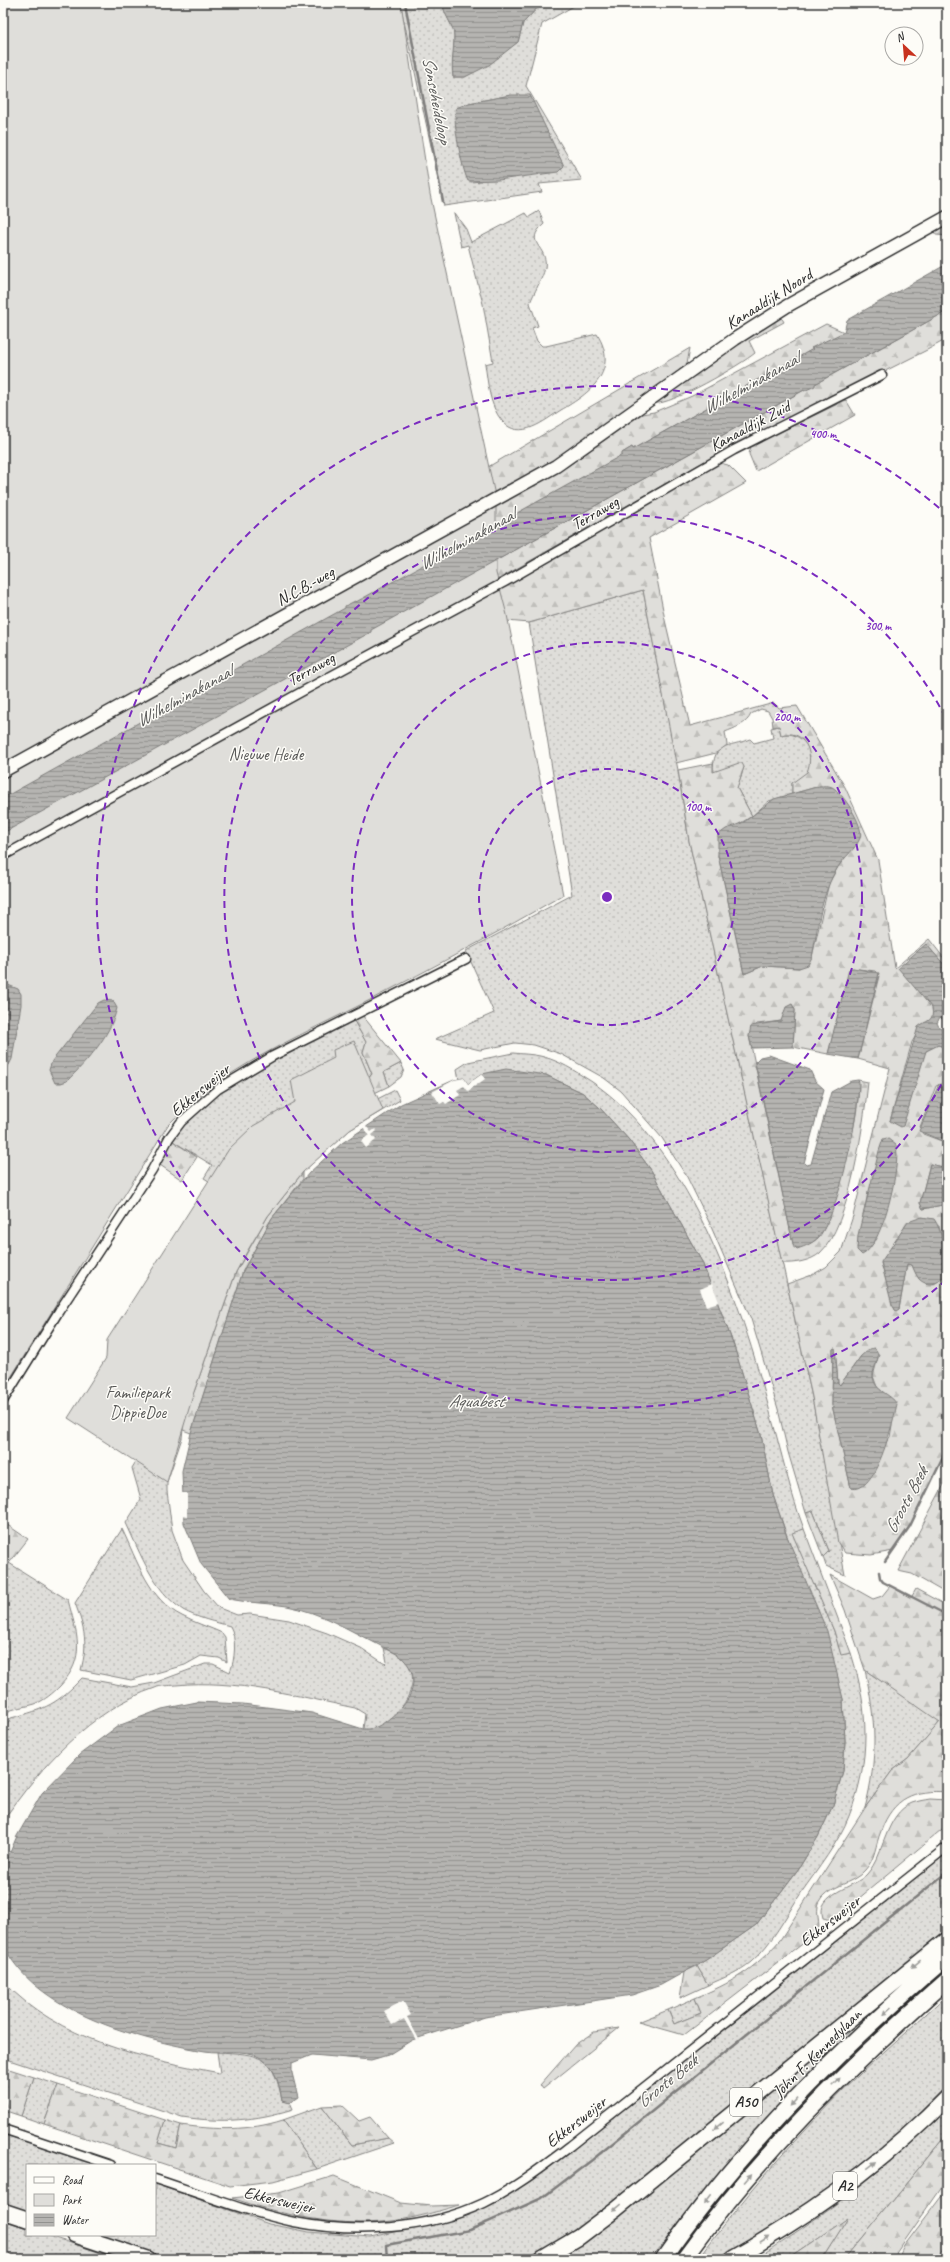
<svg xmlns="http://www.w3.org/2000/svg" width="950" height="2262" viewBox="0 0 950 2262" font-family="Caveat,sans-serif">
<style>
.grass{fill:url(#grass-dots);stroke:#858482;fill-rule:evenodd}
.forest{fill:url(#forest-firs);stroke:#858482;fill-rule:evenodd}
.park{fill:#dfdeda;stroke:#858482}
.water{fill:url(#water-rules);stroke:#7e7d7b}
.pier{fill:#fdfcf7}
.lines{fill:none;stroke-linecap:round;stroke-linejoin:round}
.stream{stroke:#7e7d7b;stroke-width:2.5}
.street-casing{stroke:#2b2b2b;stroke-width:11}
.secondary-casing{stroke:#2b2b2b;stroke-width:15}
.highway-casing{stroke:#2b2b2b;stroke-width:18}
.street{stroke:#fdfcf7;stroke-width:8}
.secondary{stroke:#fdfcf7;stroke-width:12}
.highway{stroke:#fdfcf7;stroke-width:15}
.oneway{fill:#9e9e9b}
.ring{fill:none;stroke:#7b2cbf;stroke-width:2;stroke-dasharray:7 5}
.labels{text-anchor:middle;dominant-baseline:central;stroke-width:3;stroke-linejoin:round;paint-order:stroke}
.shield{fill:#fdfcf7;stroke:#6a6a68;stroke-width:1}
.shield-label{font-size:16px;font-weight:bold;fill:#2b2b2b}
.street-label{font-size:17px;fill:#2b2b2b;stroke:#fdfcf7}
.park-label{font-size:17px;fill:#585857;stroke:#fdfcf7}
.water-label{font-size:18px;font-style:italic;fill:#5b5b5a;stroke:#fdfcf7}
.centre{fill:#7b2cbf;stroke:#fdfcf7;stroke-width:2}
.ring-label{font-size:12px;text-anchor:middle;font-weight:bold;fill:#7b2cbf;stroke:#fdfcf7;stroke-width:3;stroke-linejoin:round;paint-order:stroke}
</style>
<defs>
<pattern id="grass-dots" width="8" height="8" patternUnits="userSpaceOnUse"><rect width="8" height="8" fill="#dfdeda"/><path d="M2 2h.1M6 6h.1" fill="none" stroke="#c0bfbb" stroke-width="1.8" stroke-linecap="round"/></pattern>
<pattern id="forest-firs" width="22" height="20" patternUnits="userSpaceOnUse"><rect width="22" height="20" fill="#dfdeda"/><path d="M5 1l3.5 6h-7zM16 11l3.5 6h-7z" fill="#c0bfbb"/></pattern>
<pattern id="water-rules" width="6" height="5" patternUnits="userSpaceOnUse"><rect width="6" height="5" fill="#b5b4b1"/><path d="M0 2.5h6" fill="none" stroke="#939390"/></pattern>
</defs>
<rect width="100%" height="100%" fill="#fdfcf7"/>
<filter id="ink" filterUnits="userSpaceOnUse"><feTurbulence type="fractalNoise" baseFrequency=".025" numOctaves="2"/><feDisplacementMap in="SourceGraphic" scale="8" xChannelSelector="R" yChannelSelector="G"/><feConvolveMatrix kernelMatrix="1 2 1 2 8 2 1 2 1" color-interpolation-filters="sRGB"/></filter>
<g filter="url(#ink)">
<path class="grass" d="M400 3H443C443 15 454 24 454 35 455 50 451 61 453 77H465L518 42 523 23 542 3H579L542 24 526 86 582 180 539 184 542 192 444 206ZM511 95 481 181 471 182 469 103Z
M539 211 544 224C522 243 549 246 545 268 542 280 534 292 530 303L538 326 532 328 537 341 542 346H546L597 334C620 371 590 393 561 410 545 420 520 442 502 421 489 405 488 383 485 364L493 362 483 304 468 245 461 247 454 213 466 229 471 242 526 213 529 217Z
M643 590 678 770 689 841 812 1397 845 1575 826 1566 823 1557 829 1551 813 1511 806 1513 788 1452 778 1409 751 1319 709 1222 687 1177 662 1138 621 1091 604 1078 561 1054 534 1045 515 1043 480 1050 435 1039 494 1013 466 951 572 895 529 623Z
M779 726 781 735C801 729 818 753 807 772 805 776 796 780 792 783V794L769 801 752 816 737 788 744 767 713 772C713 741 728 748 750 739L754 743 773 738 771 728Z
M353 1019 366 1042 363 1052 372 1074 244 1203 204 1178 212 1165 171 1140C208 1085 295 1048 353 1019Z
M513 1053C522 1054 531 1054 540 1056 554 1059 569 1067 581 1075 687 1137 741 1302 771 1416 782 1454 790 1492 804 1529L793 1534 834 1631 841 1654 851 1653C869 1709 871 1761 849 1816 839 1842 817 1870 801 1893 786 1916 772 1944 751 1962 739 1972 723 1978 708 1985L697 1966 756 1925 799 1868 818 1837 833 1805 843 1771 845 1741 843 1699 773 1495 761 1435 733 1343 702 1262 651 1170 629 1140 600 1108 583 1093 546 1075 482 1074 468 1084 459 1080 457 1069 468 1062Z
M401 1063 404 1070 401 1077 389 1086 384 1072Z
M395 1090 400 1100 350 1130 318 1158 303 1172 268 1216 187 1390 182 1438 167 1482V1491L172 1530 183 1560 204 1591 219 1608 237 1615 250 1614 289 1620 327 1633 361 1648 385 1664 387 1662 384 1648C393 1652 403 1656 409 1665 424 1690 388 1733 363 1729L365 1714 355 1708C296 1696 236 1679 176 1685 169 1686 161 1685 155 1688 92 1709 39 1768 3 1821V1731L11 1718C46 1709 57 1704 82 1678L132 1687 154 1683 205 1664H213L230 1672C235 1660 237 1638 230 1626 215 1622 197 1618 183 1610 153 1590 141 1555 126 1523L141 1499 132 1468 163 1417 299 1139Z
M122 1529C137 1560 149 1600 182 1616 195 1623 209 1627 222 1633L225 1637 227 1662 219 1658 201 1656 185 1665 131 1680 81 1670C88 1643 85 1630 75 1603Z
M9 1563 68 1600C77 1635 87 1657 60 1686 53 1693 45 1700 35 1704 25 1707 15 1708 6 1712L3 1716V1571Z
M865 1670 941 1721 908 1759 892 1771 865 1808C878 1759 876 1719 865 1670Z
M947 1853V1934L576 2235 534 2259H168L95 2235H155V2184L269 2224 309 2232 370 2237 457 2219 497 2202 532 2180 585 2140Z
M3 1981C58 2040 144 2059 220 2073L217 2052C260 2054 274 2055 282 2101L290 2102 293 2109C254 2121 223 2123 182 2117L3 2058Z
M893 1992C860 2024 826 2055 795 2087 743 2142 696 2199 651 2259H557L594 2234Z
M947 1995V2085L894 2139 845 2178 752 2242 722 2259H698C742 2199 790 2144 842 2091 876 2058 912 2027 947 1995Z
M695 1998 701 2013 674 2024 668 2010Z
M34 2077 58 2085 44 2124 21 2116Z
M322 2106 352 2145 388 2138 394 2143 317 2169 283 2120Z
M947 2107V2134L844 2259H822L847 2219 788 2259H755C827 2213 888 2169 947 2107Z
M165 2120 181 2125 176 2148 158 2143Z
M3 2134 97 2165H27V2213L3 2205Z
M3 2220 27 2228V2235H47L119 2259H16L3 2250Z"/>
<path class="forest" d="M947 220V236L936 235 933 230Z
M947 311V339L927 350 698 465 495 581 369 631Z
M780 315 784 322 749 341 755 353C742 364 670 406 655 403L744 338Z
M826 324 844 332 631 450 632 447 622 453 625 454 354 604 286 623 568 466 642 414 654 412 692 396Z
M690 348 687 364 624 415 581 446 258 628 454 487Z
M846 400 855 415 756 471 749 454 751 446Z
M720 463 728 465 746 483 649 538 665 620 690 726 774 703 779 708 797 706 845 787 878 860 895 968 929 939 947 962V968L926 944 933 1015 929 1022 924 1023 912 1042 890 1121 926 1051 938 1045 947 1048V1086L941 1084 936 1086 920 1127 923 1134 947 1143V1168L930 1164 920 1203 923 1209 942 1205 947 1202V1449L910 1526 893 1551 871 1555 845 1553 838 1543 812 1397 787 1284 812 1275 826 1267 841 1252 853 1216 890 1068 858 1059 879 976 875 971 851 968 828 1054 793 1047 795 1010 792 1004 785 1010 782 1021 757 1024 749 1036 794 1248C803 1245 813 1244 819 1237 834 1219 864 1101 858 1080L868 1082C864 1122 850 1226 820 1253 811 1261 794 1264 782 1263L689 841 678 770 713 763V772L739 763H742L744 767 737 788 752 816 736 826 718 855 744 974 763 966 799 968 812 957 829 883 838 867 860 838C855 806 846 803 820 786L792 794V783L807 772C815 753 804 728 781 735L779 726 773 727 772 718 768 711 761 709 751 714C747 724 735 728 725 732L727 745 716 753 676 763 643 590 529 623 507 621 3 860ZM868 1192 877 1239 864 1254 857 1248ZM906 1225 939 1226 946 1259 940 1280 934 1284 918 1277 912 1265 907 1264 899 1309 895 1310 881 1263ZM835 1348 838 1383 840 1385 861 1356 879 1354 873 1376 877 1387 886 1395 892 1425 890 1437 851 1488 832 1405 833 1349Z
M362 1015 401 1063 384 1072 389 1086 360 1100 358 1090 372 1074 363 1052 366 1042 353 1019Z
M171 1140 197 1157 182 1180 157 1163Z
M303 1172V1179L272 1218 243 1271 191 1433 183 1430 187 1390 194 1392 236 1272 268 1216Z
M947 1479V1594L912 1574 898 1571Z
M813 1511 829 1551 823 1557 806 1513Z
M3 1522 28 1539 3 1571Z
M804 1529 851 1653 841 1655 834 1631 792 1533Z
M830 1575 873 1599 882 1596 890 1586 911 1598 916 1589 947 1606V1792C914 1789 893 1798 881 1831 875 1845 876 1858 865 1870 853 1885 827 1885 819 1903 815 1913 821 1923 818 1932L684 2035 638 2022 668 2010 674 2024 701 2013 695 1998C731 1983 754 1970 780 1940L865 1808 892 1771 908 1759 940 1722 865 1670 845 1610Z
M930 1799 947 1800V1825L834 1919 831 1920 823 1918C815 1893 855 1888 867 1874 885 1854 885 1814 912 1803 918 1801 924 1800 930 1799Z
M697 1966 708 1985 680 1998 684 1972Z
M619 2028 543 2089 540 2085 576 2044 594 2032Z
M3 2067 34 2077 21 2116 3 2110Z
M58 2085 165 2120 158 2143 176 2148 181 2125C216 2130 249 2131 283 2120L317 2169 273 2181 230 2186 44 2124Z
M342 2105 359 2121 370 2117 388 2138 352 2145 322 2106Z
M947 2134V2180L892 2259H844Z
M334 2176 401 2203 431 2206 460 2205C445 2209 430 2214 415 2217 354 2231 290 2218 232 2198L279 2193Z
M947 2189V2243L936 2259H898L904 2246Z
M848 2218 822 2259H788Z"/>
<path class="park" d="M3 3H401L430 194 496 500V573L507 615 563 895C499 932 434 967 368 1001 300 1036 222 1068 168 1125L3 1390Z
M354 1041 383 1110 350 1130 303 1172 268 1216 248 1250 236 1272 194 1392 167 1482 68 1418 106 1358 107 1340 229 1149 253 1126 295 1102 291 1080 334 1058 333 1050Z"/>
<path class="water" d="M443 3H542L523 23 518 42 489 65 465 77H453C451 62 454 50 454 36 454 25 443 15 443 3Z
M511 95H530L564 166 558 172 498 180 468 181C462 169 452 121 456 108L469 103Z
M947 264V311L815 384V386L804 391V390L371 630V632L3 833V798L345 608V606L355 601 356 602 622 455V453L632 447 633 449 813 349 811 348 844 332 847 320Z
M820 786C823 786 828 785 832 787 842 792 865 826 860 838 856 849 844 857 838 867 821 893 818 928 812 957L808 965 799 968 763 966 744 974 718 855V835L726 829 744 822 774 799Z
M926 944 947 968V1023L940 1017 937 1023 939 1027 947 1031V1048L938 1045 926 1051 903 1126 901 1127 890 1121 918 1027C926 1020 935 1022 932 1008L898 968Z
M853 968 879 973 858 1059 828 1054 849 969Z
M3 983 18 989 21 994V1005L12 1059 9 1065 3 1069Z
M104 1000 113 1001 117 1008C110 1037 87 1061 67 1081L61 1083H55L49 1070 52 1061 98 1003Z
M792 1004 795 1010 793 1047 752 1048 749 1036 751 1026 781 1021 786 1007Z
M769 1055 810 1070 815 1081 824 1089 804 1163 806 1165 811 1164 831 1092 851 1081 858 1080 859 1083C858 1117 840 1209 820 1235 814 1243 806 1246 797 1249L793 1244 755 1062 760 1057Z
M506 1069 546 1075 583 1093 600 1108 629 1140 651 1170 702 1262 733 1343 761 1435 773 1495 786 1534 827 1631 843 1699 845 1741 843 1771 833 1805 818 1837 799 1868 756 1925 706 1960 661 1985 632 1995 485 2017 412 2040 388 2055 371 2060 312 2055 292 2063V2073L298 2097 289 2103 282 2101C279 2083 276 2067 259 2057 244 2048 222 2054 205 2051 139 2040 33 2011 3 1944V1869L17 1836 42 1793 79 1755 118 1726 162 1709 197 1702 243 1704 312 1713 363 1729C377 1731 389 1719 399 1710 413 1697 419 1676 405 1661 399 1653 388 1650 379 1645 349 1630 320 1612 287 1606 268 1603 248 1603 229 1599L201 1564 184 1523 182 1471 191 1433 243 1271 272 1218 309 1173 342 1143 401 1104 454 1080 464 1078 468 1084 482 1074Z
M939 1084 947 1086V1143L919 1131Z
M887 1138 896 1145C901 1165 883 1246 862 1255L857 1250 858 1235 879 1151 883 1139Z
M930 1164 947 1168V1202L942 1205 923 1209 920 1203Z
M922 1217 934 1219C941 1228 948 1257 947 1268 945 1281 930 1290 919 1279 916 1275 914 1270 912 1265L907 1264 899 1309 896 1311 892 1305 881 1262 908 1222Z
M835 1348 838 1383 840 1385 861 1356 869 1349 874 1348C884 1356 872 1366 873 1377 875 1392 890 1393 897 1404 893 1421 876 1496 851 1488L832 1405 833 1349Z"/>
<path class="pier" d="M482 1074 485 1079 468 1091 464 1086 457 1090 460 1095 446 1104 444 1102 440 1104 432 1092 454 1080 464 1078 468 1084Z
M366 1126 371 1132 375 1129 377 1131 372 1135 376 1140 366 1148 361 1141 369 1135 363 1127Z
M712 1284 719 1302 706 1306 700 1289Z
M180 1493H187V1516L181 1515Z
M403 2001 411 2015 407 2017 419 2039 416 2040 404 2019 392 2025 384 2011Z"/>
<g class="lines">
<path class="stream" d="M405 3 443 202
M885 1562 910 1526 947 1449
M879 1572 880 1578 883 1582 947 1615
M387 2259 386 2245 470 2230 542 2198 592 2160 947 1872"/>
<defs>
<path id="street" d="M3 856 303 691 503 583 734 450 882 375
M3 1401 59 1311 152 1170 169 1138 181 1122 200 1105 218 1089 273 1056 466 959
M3 2129 111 2165
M155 2179C201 2194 247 2212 294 2222 356 2234 426 2230 484 2203 515 2188 542 2167 570 2146L947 1847"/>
<path id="secondary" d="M3 771 556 466 735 339 787 306 947 217"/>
<path id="highway" d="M3 2211 27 2219
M75 2235 148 2259
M542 2259 579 2237 616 2209 947 1940
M663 2259C741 2146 843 2046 947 1957
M684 2259C759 2155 851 2065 947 1980
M732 2259C810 2215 884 2162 947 2098"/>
</defs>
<use href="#street" class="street-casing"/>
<use href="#secondary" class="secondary-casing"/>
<use href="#highway" class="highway-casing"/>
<use href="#street" class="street"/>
<use href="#secondary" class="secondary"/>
<use href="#highway" class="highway"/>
</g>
<defs><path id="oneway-solid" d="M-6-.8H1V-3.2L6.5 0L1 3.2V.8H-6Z"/></defs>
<g class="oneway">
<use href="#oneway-solid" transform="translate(916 1964) rotate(141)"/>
<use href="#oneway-solid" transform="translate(887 2011) rotate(138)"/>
<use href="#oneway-solid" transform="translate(836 2082) rotate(-45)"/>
<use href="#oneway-solid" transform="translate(794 2102) rotate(133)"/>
<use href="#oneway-solid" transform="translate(718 2126) rotate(141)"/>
<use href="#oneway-solid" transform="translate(872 2165) rotate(-37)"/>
<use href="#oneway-solid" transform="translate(748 2178) rotate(-49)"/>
<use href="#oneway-solid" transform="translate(708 2200) rotate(127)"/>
<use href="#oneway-solid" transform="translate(617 2208) rotate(141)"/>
<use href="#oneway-solid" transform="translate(765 2239) rotate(-33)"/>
</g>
</g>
<g class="ring">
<circle cx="607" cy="897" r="128"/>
<circle cx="607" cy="897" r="255"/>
<path d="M947 1074A383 383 0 1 1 947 720"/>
<path d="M946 1280A511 511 0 1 1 946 514"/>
</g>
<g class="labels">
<g class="shield">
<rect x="730" y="2088" width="32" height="28" rx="3"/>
<rect x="833" y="2172" width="24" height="28" rx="3"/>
</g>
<g class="shield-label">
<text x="746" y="2102">A50</text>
<text x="845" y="2186">A2</text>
</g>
<g class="street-label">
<text transform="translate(769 299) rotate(-32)">Kanaaldijk Noord</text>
<text transform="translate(750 426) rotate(-28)">Kanaaldijk Zuid</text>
<text transform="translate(595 513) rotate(-30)">Terraweg</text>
<text transform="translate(305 586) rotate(-29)">N.C.B.-weg</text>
<text transform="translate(311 669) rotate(-29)">Terraweg</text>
<text transform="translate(200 1090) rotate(-40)">Ekkersweijer</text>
<text transform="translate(830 1921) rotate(-38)">Ekkersweijer</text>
<text transform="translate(817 2053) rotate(-45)">John F. Kennedylaan</text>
<text transform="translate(576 2122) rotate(-38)">Ekkersweijer</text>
<text transform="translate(279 2200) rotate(13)">Ekkersweijer</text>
</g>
<g class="park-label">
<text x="266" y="754">Nieuwe Heide</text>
<text x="138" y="1392">Familiepark<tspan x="138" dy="20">DippieDoe</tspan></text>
</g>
<g class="water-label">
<text transform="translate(437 100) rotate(79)">Sonseheideloop</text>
<text transform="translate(751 383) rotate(-29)">Wilhelminakanaal</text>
<text transform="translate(467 539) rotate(-29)">Wilhelminakanaal</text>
<text transform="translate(184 696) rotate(-29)">Wilhelminakanaal</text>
<text x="476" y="1401">Aquabest</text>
<text transform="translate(906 1500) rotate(-62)">Groote Beek</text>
<text transform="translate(667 2081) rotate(-39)">Groote Beek</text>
</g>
</g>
<circle cx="607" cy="897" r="6" class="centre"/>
<g class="ring-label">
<text x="823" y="438">400 m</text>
<text x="878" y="630">300 m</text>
<text x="787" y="721">200 m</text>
<text x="698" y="811">100 m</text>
</g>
<rect width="950" height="2262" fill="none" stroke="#fdfcf7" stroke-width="16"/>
<rect x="8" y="8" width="934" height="2246" fill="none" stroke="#2b2b2b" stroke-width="1.5" filter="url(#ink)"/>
<rect x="26" y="2164" width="130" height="72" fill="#fdfcf7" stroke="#a9a8a5"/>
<rect x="34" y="2177" width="20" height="6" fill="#fdfcf7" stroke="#a9a8a5"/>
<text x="62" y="2184" font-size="12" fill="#2b2b2b">Road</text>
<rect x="34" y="2194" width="20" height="12" fill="#dfdeda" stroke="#a9a8a5"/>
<text x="62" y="2204" font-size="12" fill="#2b2b2b">Park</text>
<rect x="34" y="2214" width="20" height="12" fill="url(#water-rules)" stroke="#a9a8a5"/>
<text x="62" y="2224" font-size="12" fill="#2b2b2b">Water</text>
<g transform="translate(904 46) rotate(334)"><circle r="19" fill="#fdfcf7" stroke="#a9a8a5"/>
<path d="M0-3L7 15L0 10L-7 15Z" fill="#c8321e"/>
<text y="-6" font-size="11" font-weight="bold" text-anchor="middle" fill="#2b2b2b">N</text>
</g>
</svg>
